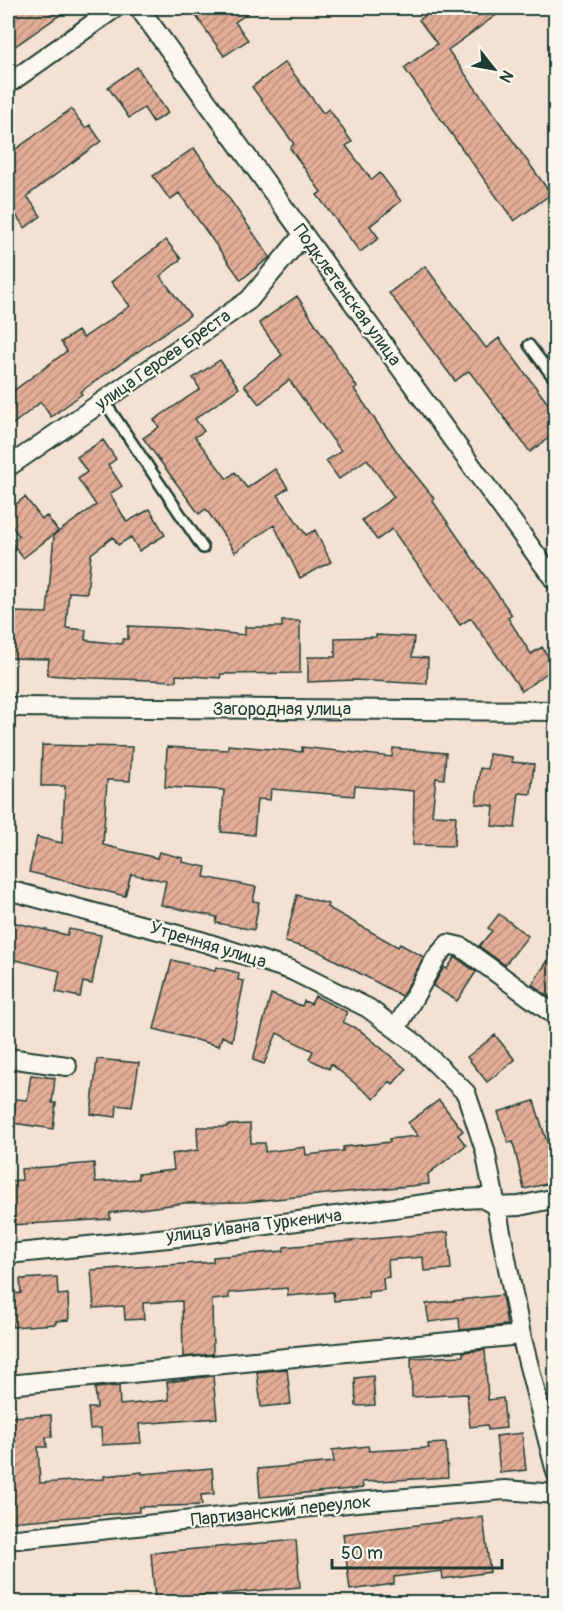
<svg xmlns="http://www.w3.org/2000/svg" width="563" height="1610" viewBox="0 0 563 1610" font-family="Pangolin,sans-serif">
<style>
.building{fill:url(#building-hatch);stroke:#1f3d34;stroke-width:1.5}
.lines{fill:none;stroke-linecap:round;stroke-linejoin:round}
.lane-casing{stroke:#1f3d34;stroke-width:14}
.street-casing{stroke:#1f3d34;stroke-width:22}
.lane{stroke:#fbf7ec;stroke-width:9}
.street{stroke:#fbf7ec;stroke-width:18}
.labels{text-anchor:middle;dominant-baseline:central;stroke-width:4.5;stroke-linejoin:round;paint-order:stroke}
.street-label{font-size:18px;fill:#1f3d34;stroke:#fbf7ec}
</style>
<defs>
<pattern id="building-hatch" width="6" height="6" patternUnits="userSpaceOnUse" patternTransform="scale(1.5)"><rect width="6" height="6" fill="#e2ad97"/><path d="M-1 1l2-2M0 6l6-6M5 7l2-2" fill="none" stroke="#b78e7c"/></pattern>
</defs>
<rect width="100%" height="100%" fill="#f4e1d2"/>
<filter id="ink" filterUnits="userSpaceOnUse"><feTurbulence type="fractalNoise" baseFrequency=".0167" numOctaves="2"/><feDisplacementMap in="SourceGraphic" scale="12" xChannelSelector="R" yChannelSelector="G"/><feConvolveMatrix kernelMatrix="1 2 1 2 8 2 1 2 1" color-interpolation-filters="sRGB"/></filter>
<g filter="url(#ink)">
<path class="building" d="M8 8H70L8 51Z
M209 8H255L235 22 248 40 224 56 196 16Z
M436 8H506L448 50 551 194 514 221 404 68 437 44 419 20Z
M285 62 323 113 329 109 352 142 346 146 372 180 380 173 401 201 370 226 379 238 360 252 317 195 321 192 290 148 294 144 252 87Z
M137 67 168 113 153 122 144 108 129 118 108 87Z
M71 109 85 128 90 125 101 141 27 196 41 216 25 228 11 208 8 210V155Z
M194 148 270 257 241 280 179 193 170 200 153 176Z
M166 240 181 259 160 276 190 315 80 392 82 394 51 417 41 402 8 428V395L67 351 61 342 78 331 83 338 130 306 111 282Z
M425 266 486 348 499 338 555 413V433L530 452 469 371 455 381 389 293Z
M297 296 357 387 354 389 400 456 434 498 432 500 512 615 508 618 531 654 542 647 555 667 522 691 471 618 460 625 392 529 377 540 362 520 394 497 367 459 339 479 326 461 341 451 289 380 259 404 244 385 282 355 259 323Z
M220 360 239 388 195 419 204 431 195 437 227 479 235 472 247 488 275 469 288 488 278 495 306 535 315 530 331 562 300 578 274 525 235 552 206 509 199 514 143 438 159 427 154 420 200 389 193 378Z
M103 440 116 459 108 465 122 486 110 494 127 522 150 509 165 535 139 551 131 537 118 545 113 537 91 554 87 593 69 592 66 628 86 630 85 640 122 644 123 639H128V626L178 628 245 635V627H282V621H300V673L221 674 220 678 176 675V681L92 678 47 675 49 659 8 658V621H15V612L47 613 54 535 96 505 78 479 87 472 77 457Z
M25 497 42 519 47 516 58 531 23 558 11 542 19 536 8 520V510Z
M376 635 414 637 412 657 428 658 427 684 354 680 308 682V657H335V638L376 637Z
M42 745 132 747 130 781 107 780 103 845 157 858 159 852 183 858 182 862 206 867 204 877 256 887 253 901 259 902 254 930 216 923 217 917 161 905 166 881 131 874 125 896 29 872 37 837 62 843 65 786H41Z
M228 745 302 752V747L392 757 393 748 446 753 444 779 436 778 432 815 456 816 454 846 413 845 414 791 355 786 354 796 271 789 270 800 257 799 254 835 221 832 224 790 165 787 167 747 228 750Z
M489 754 512 757V762L534 764 531 794 519 793 515 828 492 826 494 806 476 804 480 768 488 769Z
M297 895 328 904 327 907 398 947 400 944 424 957 402 996 318 951 285 942Z
M499 914 528 936 505 965 479 946 492 931 488 928Z
M8 921 67 935 69 929 101 935 92 984 83 982 80 997 56 992 60 971 8 958Z
M555 950V1002L532 984Z
M455 957 476 972 457 1001 433 986 444 967 447 969Z
M172 960 215 971 216 967 239 973 238 980 244 981 232 1041 222 1036 219 1046 154 1029Z
M271 994 302 1006 304 1001 311 1004 315 996 347 1012 343 1022 361 1031 406 1069 393 1084 390 1081 374 1099 331 1064 329 1069 309 1059 313 1051 277 1033 264 1064 253 1060Z
M495 1035 515 1060 487 1082 467 1057Z
M97 1059 139 1063 132 1107 117 1105 116 1117 91 1114Z
M31 1075 55 1078 52 1103H56L53 1129 13 1123 16 1099 27 1100Z
M439 1100 463 1131 458 1135 466 1145 428 1174 429 1184 244 1202 185 1203 110 1213V1219L11 1225 8 1181 22 1180 21 1169 94 1163 95 1182 138 1179V1174L174 1170 172 1154 198 1150 197 1127H227V1125L250 1124 251 1143H265V1152L305 1147 306 1155 343 1151V1147L390 1142 389 1139 418 1136 408 1123Z
M534 1101 547 1142 555 1144V1182L524 1189 513 1142 508 1143 498 1112Z
M448 1232 451 1269 424 1271 423 1257 388 1260 389 1277 383 1278 384 1290 368 1292 369 1298 334 1301 333 1292 288 1296 287 1288 229 1293V1298L212 1300 213 1354 183 1357 182 1301 143 1303 144 1319 125 1320 124 1306 94 1308 91 1270 213 1262V1257L284 1251V1247Z
M57 1277 58 1295 68 1294 69 1320 56 1321V1324L12 1327 10 1294 21 1293 20 1279Z
M502 1295 507 1325 460 1330 459 1318 429 1322 426 1304Z
M485 1350 488 1400 503 1398 506 1428 488 1430 487 1425 470 1427 467 1394 412 1397 411 1358 463 1356V1352Z
M287 1369 291 1404 261 1407 257 1372Z
M213 1376 217 1418 139 1424 141 1443 102 1445 101 1428 90 1429 88 1408H97L95 1388 119 1386 120 1405 169 1400 167 1382Z
M373 1376 375 1405 356 1406 355 1378Z
M51 1415 52 1437H46L47 1447H38L40 1483 104 1479V1476L142 1472V1474L212 1468 214 1494 201 1495 202 1505 139 1507V1512L8 1522V1417Z
M522 1433 526 1470 500 1473 496 1436Z
M446 1443 448 1477 362 1482 363 1488 260 1497 258 1469 334 1462 332 1450 368 1446 369 1451 429 1448 428 1444Z
M483 1517 490 1572 443 1579 442 1571 394 1577V1584L350 1590 343 1534Z
M296 1540 300 1587 155 1600 151 1553Z"/>
<g class="lines">
<defs>
<path id="lane" d="M529 345 556 381
M104 401 203 548"/>
<path id="street" d="M139 8 556 582
M8 84 115 8
M8 467 249 300 303 235
M8 707 556 711
M8 890 204 942 291 970 368 1008 416 1044 466 1093 485 1150 521 1335 556 1472
M396 1029 436 958 448 944 461 947 556 1016
M8 1058 67 1066
M8 1254 178 1237 462 1199 482 1198 498 1207 519 1206 556 1198
M8 1385 521 1335
M8 1540 357 1502 505 1490 556 1494"/>
</defs>
<use href="#lane" class="lane-casing"/>
<use href="#street" class="street-casing"/>
<use href="#lane" class="lane"/>
<use href="#street" class="street"/>
</g>
</g>
<g class="labels">
<g class="street-label">
<text transform="translate(347 295) rotate(54)">Подклетенская улица</text>
<text transform="translate(163 360) rotate(-35)">улица Героев Бреста</text>
<text x="282" y="709">Загородная улица</text>
<text transform="translate(208 945) rotate(17)">Утренняя улица</text>
<text transform="translate(254 1226) rotate(-7)">улица Ивана Туркенича</text>
<text transform="translate(281 1511) rotate(-6)">Партизанский переулок</text>
</g>
</g>
<rect width="563" height="1610" fill="none" stroke="#fbf7ec" stroke-width="30"/>
<rect x="15" y="15" width="533" height="1580" fill="none" stroke="#1f3d34" stroke-width="2" filter="url(#ink)"/>
<g transform="translate(494 69) rotate(121)" stroke="#fbf7ec" stroke-width="4.5" paint-order="stroke">
<path d="M0-4.5L10 22L0 15L-10 22Z" fill="#1f3d34"/>
<text y="-9" font-size="16" font-weight="bold" text-anchor="middle" fill="#1f3d34">N</text>
</g>
<path d="M332 1559v9h170v-9" fill="none" stroke="#1f3d34" stroke-width="3"/>
<text x="341" y="1559" font-size="18" fill="#1f3d34" stroke="#fbf7ec" stroke-width="4.5" paint-order="stroke">50 m</text>
</svg>
